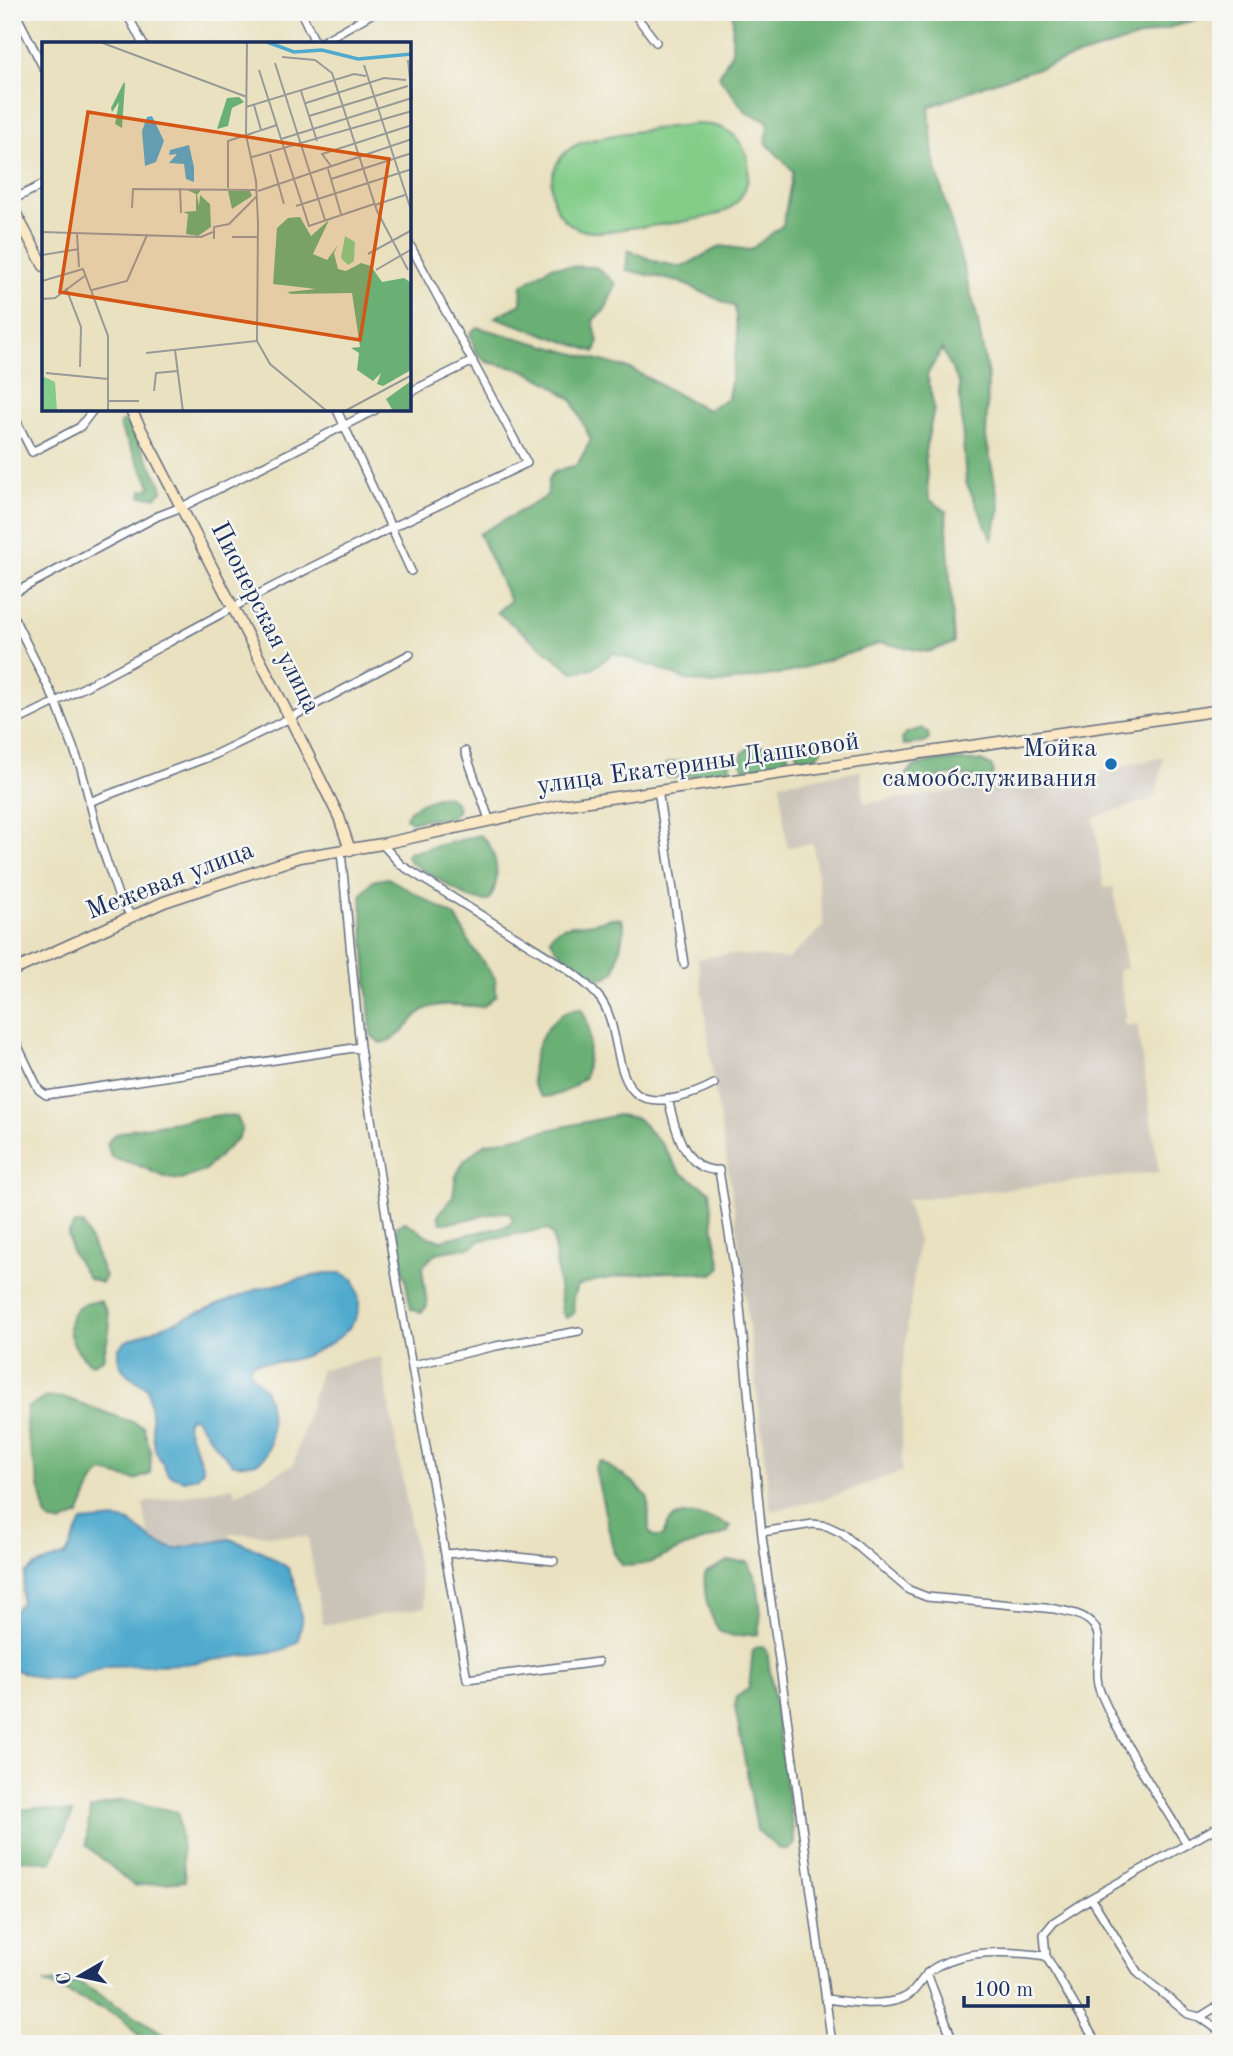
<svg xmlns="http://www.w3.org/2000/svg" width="1233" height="2056" viewBox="0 0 1233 2056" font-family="'Old Standard TT',serif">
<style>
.industrial{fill:#cac3b8}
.green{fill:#83cd89;stroke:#4f7e74;stroke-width:2}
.forest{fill:#6ab075;stroke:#42706a;stroke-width:2}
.water{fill:#50aace;stroke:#366c96;stroke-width:2}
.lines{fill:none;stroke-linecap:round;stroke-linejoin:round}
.street-casing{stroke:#636d80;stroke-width:10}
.secondary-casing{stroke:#636d80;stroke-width:13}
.street{stroke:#fff;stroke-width:7}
.secondary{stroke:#fae7c3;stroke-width:10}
.poi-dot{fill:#1f6fb2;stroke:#f6f6f2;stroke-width:2.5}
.labels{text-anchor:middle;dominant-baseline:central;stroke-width:5;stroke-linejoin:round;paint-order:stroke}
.street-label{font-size:26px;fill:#1b2f5e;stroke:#f6f6f2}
.poi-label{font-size:26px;fill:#1b2f5e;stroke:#f6f6f2;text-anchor:end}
.inset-river{fill:none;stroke:#50aace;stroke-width:3.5}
.inset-road{fill:none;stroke:#979a98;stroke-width:2}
.view{fill:#d45514;fill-opacity:0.15;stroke:#d45514;stroke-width:3.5}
.inset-edge{fill:none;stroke:#1b2f5e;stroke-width:3.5}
</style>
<rect width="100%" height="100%" fill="#f6f6f2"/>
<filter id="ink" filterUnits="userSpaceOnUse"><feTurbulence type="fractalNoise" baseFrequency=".0143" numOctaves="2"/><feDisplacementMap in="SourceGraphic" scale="14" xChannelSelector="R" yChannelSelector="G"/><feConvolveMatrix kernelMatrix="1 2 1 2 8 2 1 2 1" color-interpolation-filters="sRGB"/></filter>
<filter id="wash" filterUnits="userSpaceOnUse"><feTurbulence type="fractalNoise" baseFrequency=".00686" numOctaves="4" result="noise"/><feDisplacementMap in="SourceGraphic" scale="28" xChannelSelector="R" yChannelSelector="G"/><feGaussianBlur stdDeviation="1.57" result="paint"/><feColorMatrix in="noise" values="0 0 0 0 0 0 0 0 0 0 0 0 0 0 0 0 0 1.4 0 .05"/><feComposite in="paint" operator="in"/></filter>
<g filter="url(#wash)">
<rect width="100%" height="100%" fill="#e9e1bf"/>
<path class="industrial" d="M1164 757 1155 798 1094 818 1104 888 1113 887 1127 968 1118 970 1127 1018 1123 1019 1125 1026 1137 1024 1159 1172 906 1200 918 1241 902 1372V1471L822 1500 771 1511 735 1211 714 1084 698 959 728 954 788 959 824 926 813 844 787 847 780 783 861 771 864 803 1083 775Z
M381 1357 425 1607 323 1625 308 1537 229 1533 230 1539 174 1549 149 1537 143 1503 233 1487 235 1495 293 1465 321 1369Z"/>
<path class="green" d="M696 124C708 124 721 125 731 133 756 152 754 194 727 210 708 221 646 226 622 229 611 231 597 234 585 231 546 221 540 170 571 148 588 135 670 127 696 124Z"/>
<path class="forest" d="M733 12H1220L988 84 929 107 933 157 976 313 988 376 986 438 1000 508 992 539 966 482 959 383 942 349 927 375 934 408 925 452 929 499 946 511 954 643 928 652 881 643 791 672 713 684 686 680 657 668 614 653 592 669 573 672 497 612 510 601 479 534 544 498 548 493C546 469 558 471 577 465L591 440 572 400 549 383 524 370 487 362 475 351 470 333 477 327 631 369 707 410 728 398 738 340 735 307 680 282 626 270 628 250 657 262 682 267 721 246 750 250 783 225 793 171 766 143 768 121 747 113 719 77 732 51Z
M552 266 596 267 616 284 605 310 593 320 598 342 595 352 495 317 521 304 522 285Z
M127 421 160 482 162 491 155 497 141 496 142 490H147L151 486 120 428V423Z
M922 728 928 733 929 739 924 743 904 745 902 739 906 733Z
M812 739 818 740 822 750 814 758 800 759 796 753 797 746 804 741Z
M784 744C789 750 789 755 786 762L744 769 741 763 742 754 748 748Z
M725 755 730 760V766L725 773 670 778 665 775 664 765 668 763Z
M981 761 991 766 994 772 991 778C980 781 968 776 957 775 941 774 928 781 912 782L906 774C918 756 962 761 981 761Z
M443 795C452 798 457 801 458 810L451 817 442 819H426L412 822 406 818C411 804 430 800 443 795Z
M480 835C498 849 502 883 488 901L471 899 410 862 407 856 408 853Z
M388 878 456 917 472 947 495 978 496 995 483 1007C466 1006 445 1002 428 1008 409 1015 408 1038 380 1043L371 1035 361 896 372 881Z
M611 918 622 919 624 929 615 971 607 977 599 978 559 952 550 938C559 922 577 926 593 923 599 922 605 920 611 918Z
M580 1008C595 1025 588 1056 585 1077 572 1088 560 1097 542 1097 539 1093 534 1088 533 1083 528 1055 548 1011 580 1008Z
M219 1115 237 1117 242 1128 239 1137 204 1171 181 1180 167 1178 140 1166 111 1157 107 1144 113 1135 132 1129Z
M618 1115 637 1118 661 1143 680 1172 710 1191 714 1231 721 1267 713 1274C702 1274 691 1271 680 1272 646 1272 609 1276 577 1286L573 1298 574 1313 566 1318 562 1312 553 1236 548 1229 481 1240 472 1247 436 1253 422 1267 427 1306 421 1313 411 1309 398 1241 397 1226 405 1222 429 1237 440 1240 508 1226 513 1220 509 1212C485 1212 465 1223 441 1223L438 1216 453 1196 456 1176 464 1161 484 1144Z
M74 1224H83L105 1276 101 1283 88 1278 71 1251 68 1234Z
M100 1301C117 1322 107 1336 103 1359L92 1364C63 1344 57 1304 100 1301Z
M46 1397 66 1398 143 1426 151 1453 150 1474 135 1480 103 1472 94 1480 79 1515 61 1523 51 1522 46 1515 26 1429 27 1408Z
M601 1461 634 1483 648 1498 649 1531 654 1537H662C666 1531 667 1521 674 1518 689 1510 716 1519 730 1526L728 1532C713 1539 696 1542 680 1549 660 1558 646 1568 622 1565L614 1553 595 1468Z
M728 1561 748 1562 757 1582 761 1613 758 1634 734 1636 720 1632C709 1615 703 1594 705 1573Z
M762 1646 767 1651 795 1844 788 1849H779L757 1830 735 1706 737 1697 749 1688 753 1649Z
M121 1800 178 1812 185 1881 134 1886 86 1845 90 1809Z
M37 1808 73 1813 51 1863 12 1858V1811Z
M43 1982 80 1983 181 2044H147L121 2017Z"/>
<path class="water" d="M326 1273H342L354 1280C357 1290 361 1301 358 1312 349 1340 306 1359 279 1362 270 1363 261 1361 252 1363L249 1371C253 1377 259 1382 263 1388 272 1400 274 1445 264 1457 256 1467 244 1464 233 1464L218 1448 195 1418 189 1417 186 1423C190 1440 199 1453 203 1469L197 1477 183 1480 168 1474 155 1449 148 1389C132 1376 116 1373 118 1349L126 1341 258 1289Z
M117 1519 130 1522 155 1542 174 1549 230 1539 261 1551 288 1568 296 1588 302 1622 298 1641 284 1650 185 1664 107 1666 70 1679 40 1678 12 1669V1613L21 1603 25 1574 35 1566 66 1555 82 1522Z"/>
</g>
<g filter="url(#ink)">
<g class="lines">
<defs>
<path id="street" d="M15 12 44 69
M126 12 143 44
M301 12 316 44
M633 12 656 42
M318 44 375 12
M12 200 44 184
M410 392 473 361
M337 410 411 571
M12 412 32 452 80 427 93 410
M12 594 158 516 182 507 375 410
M12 614 56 703 81 768 100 842 118 895 131 916
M12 723C88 688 160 646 234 607 331 556 428 510 527 463L410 245
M465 751 489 819
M658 790 684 964
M89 802 214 755 290 718 410 654
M382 844 401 865C441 890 480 915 520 939 546 956 577 972 598 996 620 1020 613 1076 637 1094 656 1108 696 1094 714 1084
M341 851 360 1047 392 1254 467 1679 598 1662
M12 1034 39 1090 46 1095 360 1047
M668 1098C674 1125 684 1173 719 1170L739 1297 762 1536 832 2044
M413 1365 496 1346 579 1331
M762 1532 813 1524 827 1526 842 1533 909 1590 927 1597 1055 1609C1069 1612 1085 1614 1094 1626 1106 1643 1090 1670 1101 1694 1124 1747 1157 1795 1187 1844
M445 1554 471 1552 554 1561
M1091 1898 1138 1973 1188 2014 1200 2017 1221 2032
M927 1973 954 2044
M826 1999C849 2002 878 2007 901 1999 916 1994 920 1979 931 1970 963 1948 1010 1951 1046 1956
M1200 2017 1221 2004
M1097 2044 1046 1956 1044 1934 1054 1922 1091 1898 1221 1825"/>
<path id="secondary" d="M12 207 44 266
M131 410 290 718 339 817 350 850
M12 971 164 902 300 857 382 844 561 805 1221 710"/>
</defs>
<use href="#street" class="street-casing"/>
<use href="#secondary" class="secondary-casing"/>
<use href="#street" class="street"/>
<use href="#secondary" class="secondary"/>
</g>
</g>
<circle class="poi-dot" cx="1111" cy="764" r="7"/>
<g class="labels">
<g class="street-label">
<text transform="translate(265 618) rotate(63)">Пионерская улица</text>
<text transform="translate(698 764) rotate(-8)">улица Екатерины Дашковой</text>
<text transform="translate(170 881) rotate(-21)">Межевая улица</text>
</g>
<g class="poi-label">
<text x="1097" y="749">Мойка<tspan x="1097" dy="30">самообслуживания</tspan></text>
</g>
</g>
<g transform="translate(42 42)">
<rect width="369" height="369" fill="#e9e1bf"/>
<path d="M303 194 313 200 312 219 306 223 299 216ZM0 334 13 340 15 369H0Z" fill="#83cd89"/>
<path d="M82 40 83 42 80 86 73 82 77 60 70 70 69 66ZM185 56 197 55 202 60 190 66 186 84 175 87ZM145 148H159L155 153 157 164 158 153 168 162 169 185 156 194 144 192 146 172 141 170 154 169V152ZM186 149H208L210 154 190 167ZM258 175 269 194 287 178 271 212 285 218 296 203 292 211 296 227 304 229 319 221 329 224 340 240 362 236 368 240 369 231V328L341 344 335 342 339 331 331 339 315 328 317 311 309 306 318 305 310 251 249 252 245 250 274 247 231 242 235 186 246 176ZM369 339V369H351L344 357Z" fill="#6ab075"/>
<path d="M110 74 122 99 114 120 103 124 100 89 105 75ZM147 103 152 125V140L144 137 142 122 127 121 135 112 127 113 128 108Z" fill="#50aace"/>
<path class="inset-river" d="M225 0 252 10 280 8 316 17 370 12"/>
<path class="inset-road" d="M58 0 205 55M205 0 204 93 214 139 216 181 215 299 228 322 286 370M240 15 273 18 290 31 335 169 366 228M233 21 283 178M322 23 370 171M217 28 267 184 332 162M259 49 275 99M264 61 342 36 364 38M212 63 219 88M204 65 312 32 324 34M267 74 366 44M239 97 370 56 366 18M228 112 242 162M210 115 370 69M289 124 280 112 370 83M286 127 299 172M289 137 370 111M138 146 139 171M186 146V99L235 83M216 149 370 97M333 163 363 153M254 164 370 127M90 166 91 147 215 148M0 190 159 195 171 190M35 192 37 225M190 195H216M172 197V185L187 182 215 154M326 212 370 188M0 213 37 207M334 228 370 207M0 239 41 227 66 294V370M24 246 39 285 38 325M50 248 85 239 105 193M0 257 13 256 44 233M133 308 141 370M104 311 215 299M4 331 66 337M112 349 114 331 136 329M66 359H97M301 370 370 333"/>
<path class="view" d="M46 70 347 117 318 298 18 250Z"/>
<rect width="369" height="369" class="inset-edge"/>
</g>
<rect width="1233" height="2056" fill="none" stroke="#f6f6f2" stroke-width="42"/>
<g transform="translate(80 1976) rotate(261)" stroke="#f6f6f2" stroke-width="5" paint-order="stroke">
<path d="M0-5L12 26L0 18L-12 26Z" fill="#1b2f5e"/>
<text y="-10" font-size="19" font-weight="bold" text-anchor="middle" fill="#1b2f5e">С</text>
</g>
<path d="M964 1996v10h124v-10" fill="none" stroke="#1b2f5e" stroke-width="3.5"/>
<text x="974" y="1996" font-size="21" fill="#1b2f5e" stroke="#f6f6f2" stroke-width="5" paint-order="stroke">100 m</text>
</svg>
